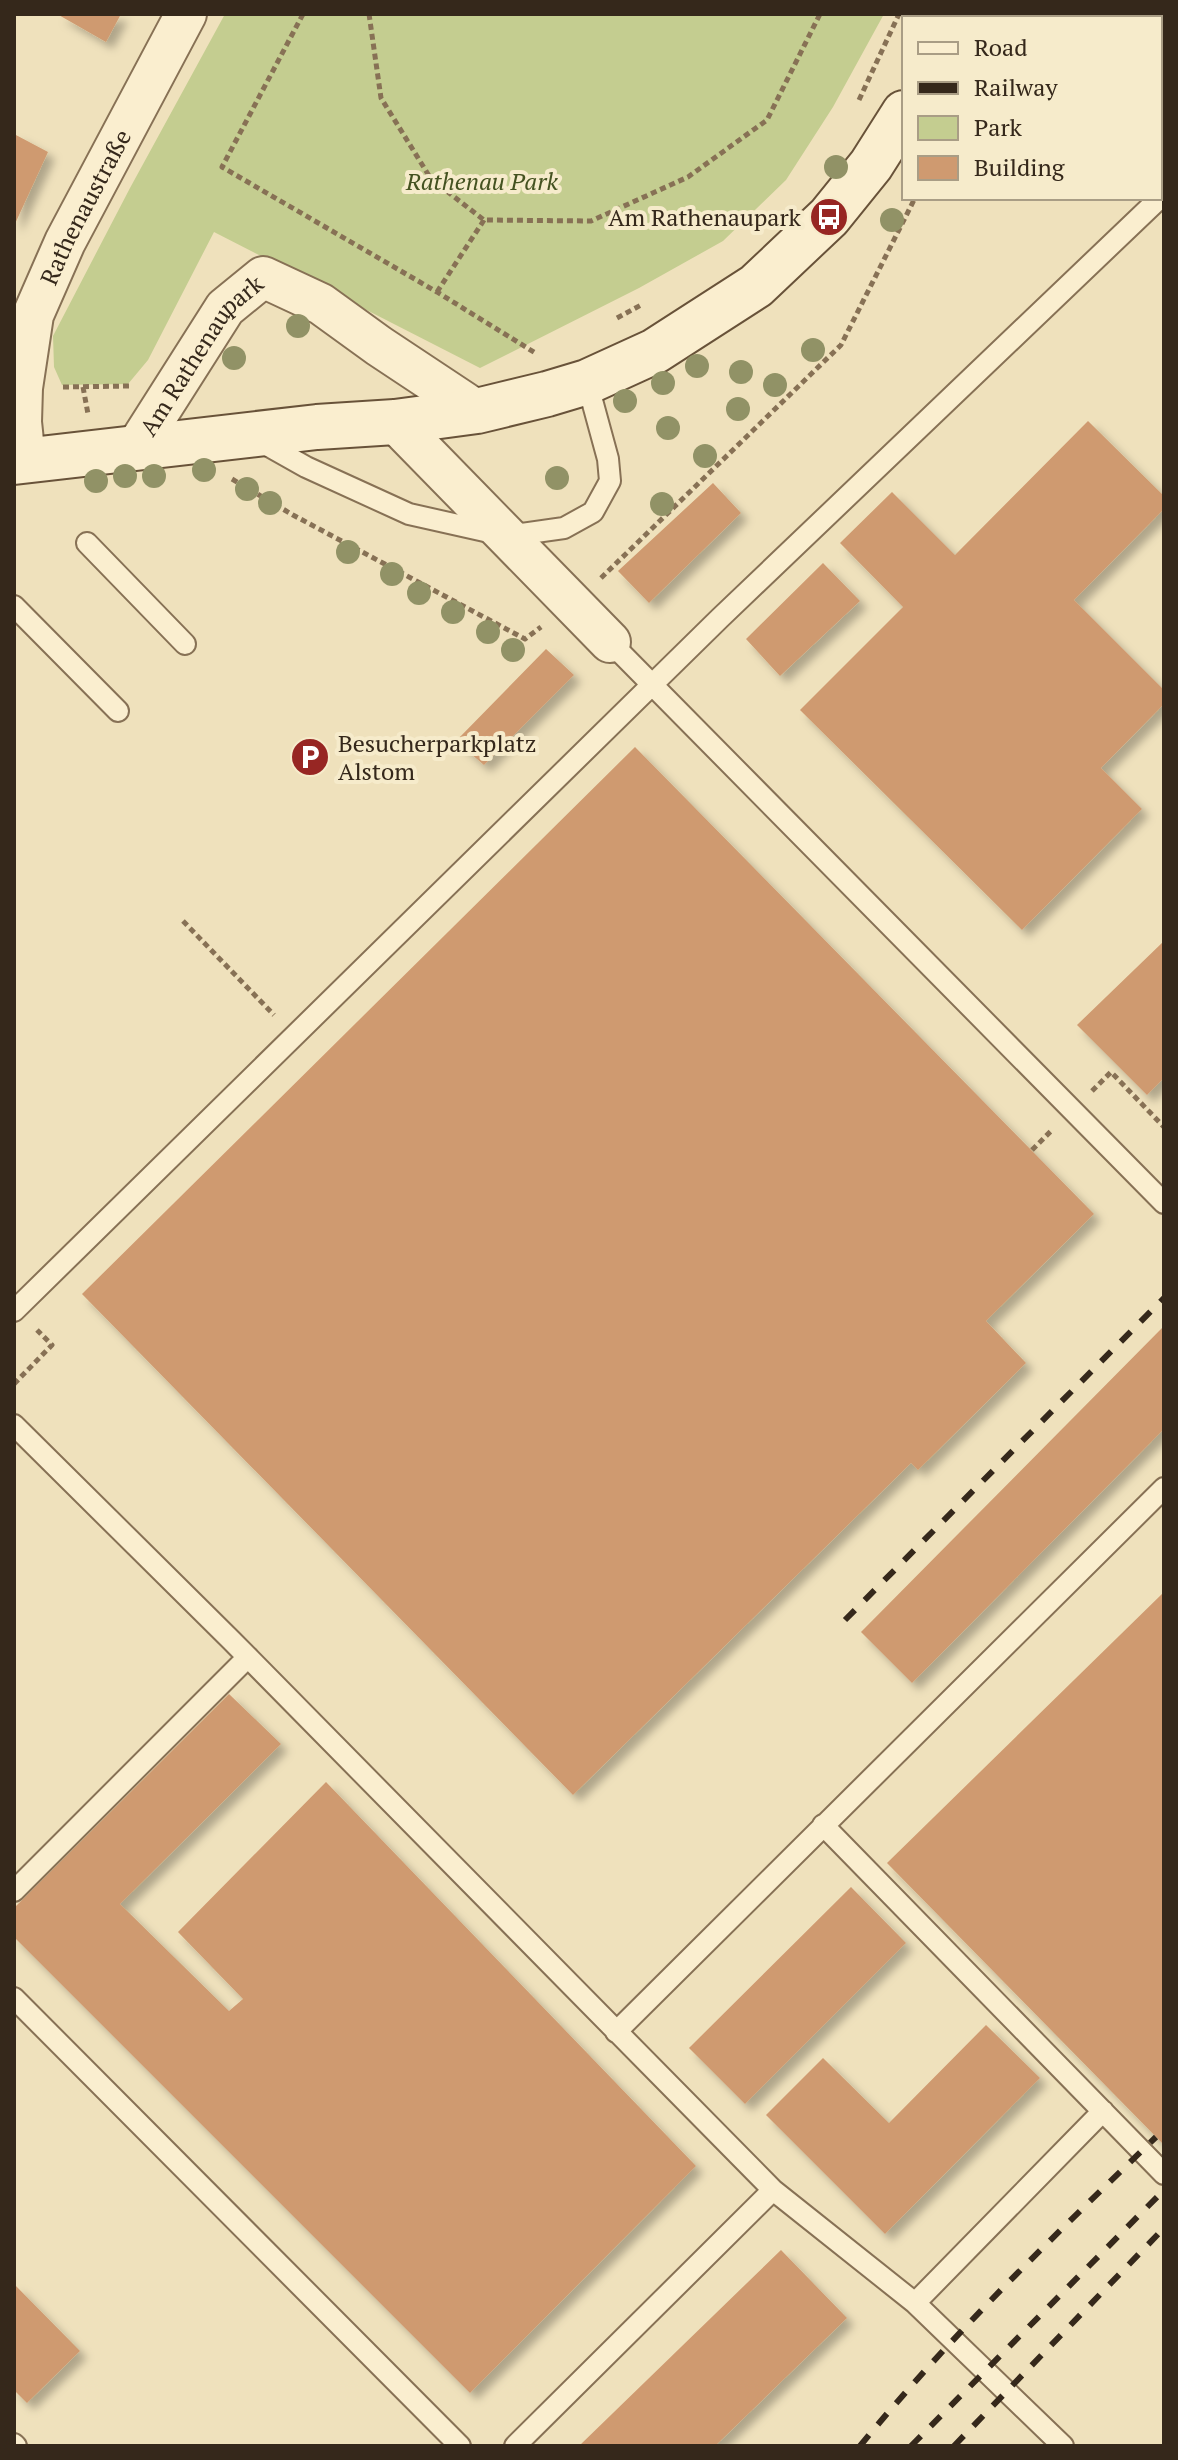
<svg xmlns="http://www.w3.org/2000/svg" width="1178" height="2460" viewBox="0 0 1178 2460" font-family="'PT Serif',serif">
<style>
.green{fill:#c4cd90}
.building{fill:#cf9a70;filter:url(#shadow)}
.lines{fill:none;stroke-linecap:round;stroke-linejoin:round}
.lane-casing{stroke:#877155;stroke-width:24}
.street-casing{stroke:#877155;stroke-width:44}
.secondary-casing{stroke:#685239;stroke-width:48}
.path{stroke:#877155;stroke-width:5;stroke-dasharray:6 4;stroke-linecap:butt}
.lane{stroke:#faeecf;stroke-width:20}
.street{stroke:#faeecf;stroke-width:40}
.secondary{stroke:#faeecf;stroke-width:44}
.rail{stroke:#35281b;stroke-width:6;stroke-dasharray:14 14;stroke-linecap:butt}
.tree{fill:#919266}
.labels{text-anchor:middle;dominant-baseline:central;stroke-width:8;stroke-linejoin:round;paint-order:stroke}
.park-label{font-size:24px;font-style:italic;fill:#445220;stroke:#f6ebcb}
.street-label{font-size:24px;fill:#35281b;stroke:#f6ebcb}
.poi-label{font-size:24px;fill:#35281b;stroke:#f6ebcb;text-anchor:end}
</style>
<defs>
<filter id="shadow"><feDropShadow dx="7" dy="7" stdDeviation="4" flood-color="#0004"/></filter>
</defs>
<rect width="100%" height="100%" fill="#efe1bc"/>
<path class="green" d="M225 14H884L833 107 786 180 723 241 639 288 480 368 214 232 148 360 128 384 62 385 54 367 53 336 130 188Z"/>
<path class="building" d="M57 14H121L106 42Z
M14 134 48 152 14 226Z
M1088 421 1164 496V509L1074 600 1164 690V704L1101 768 1142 809 1022 930 800 710 903 607 840 543 892 492 955 555Z
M713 483 741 513 649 603 618 571Z
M823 563 860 601 780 676 746 639Z
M546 649 574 675 484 765 456 741Z
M635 747 1094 1214 986 1321 1026 1363 918 1470 911 1463 573 1795 82 1294Z
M1164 941V1078L1147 1095 1077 1025Z
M1164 1326V1429L912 1683 861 1632Z
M1164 1592V2145L887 1863Z
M229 1694 281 1744 120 1904 229 2011 243 1999 178 1932 326 1782 696 2166 470 2393 14 1937V1908Z
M851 1887 906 1943 745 2104 689 2048Z
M986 2025 1040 2078 885 2234 766 2115 823 2058 889 2123Z
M781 2250 847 2318 715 2446H579Z
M14 2284 80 2351 27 2403 14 2390Z"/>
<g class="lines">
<defs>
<path id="lane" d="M1160 18 1164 15
M258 440 306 467 409 514 507 536 564 528 593 512 610 481 608 459 587 382
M87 543 185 644
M14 606 118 711
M610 642 1164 1203
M14 1311 720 618 1164 194
M14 1425 231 1640 773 2190 915 2303 1063 2446
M823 1825 1164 2174
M14 1891 248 1657
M14 1998 460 2446
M616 2032 1164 1488
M915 2303 1103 2111
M14 2444 16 2446
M515 2446 773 2190"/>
<g id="street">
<path d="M395 422 610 642"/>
<path id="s1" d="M136 448 225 308 263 277 321 304 379 346 477 411"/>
<path id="s2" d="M25 460 21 422 22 388 33 315 65 242 186 14"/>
</g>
<path id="secondary" d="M955 18 957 14
M14 462 317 427 395 422 477 411 547 394 587 382 655 351 756 286 829 217 871 165 904 113"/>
</defs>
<use href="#lane" class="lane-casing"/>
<use href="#street" class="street-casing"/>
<use href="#secondary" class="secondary-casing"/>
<path class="path" d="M303 14 222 167 437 292 537 354
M369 14 381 98 431 179 484 220 591 221 688 177 767 120 820 14
M1005 18 1007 14
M859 100 899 14
M437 292 484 220
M617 318 643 304
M63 387 129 386
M83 387 88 414
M232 479 293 515 525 639 541 627
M601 578 841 345 915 198
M183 921 274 1015
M1092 1091 1111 1072 1164 1127
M1032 1150 1051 1131
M14 1384 52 1345 37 1330"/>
<use href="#lane" class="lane"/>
<use href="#street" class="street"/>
<use href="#secondary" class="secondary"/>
<path class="rail" d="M845 1620 1164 1298
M860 2446C950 2336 1054 2236 1156 2137
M911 2446 1164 2190
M954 2446 1164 2228"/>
</g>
<g class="tree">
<circle cx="836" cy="167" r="12"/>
<circle cx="892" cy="220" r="12"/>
<circle cx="298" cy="326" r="12"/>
<circle cx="813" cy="350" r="12"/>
<circle cx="234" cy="358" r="12"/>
<circle cx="697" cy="366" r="12"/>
<circle cx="741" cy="372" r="12"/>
<circle cx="663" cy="383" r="12"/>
<circle cx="775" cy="385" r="12"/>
<circle cx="625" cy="401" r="12"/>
<circle cx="738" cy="409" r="12"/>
<circle cx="668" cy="428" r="12"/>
<circle cx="705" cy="456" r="12"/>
<circle cx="204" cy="470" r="12"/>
<circle cx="125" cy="476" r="12"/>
<circle cx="154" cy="476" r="12"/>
<circle cx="557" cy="478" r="12"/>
<circle cx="96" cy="481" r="12"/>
<circle cx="247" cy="489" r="12"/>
<circle cx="270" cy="503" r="12"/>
<circle cx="662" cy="504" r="12"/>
<circle cx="348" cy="552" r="12"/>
<circle cx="392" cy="574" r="12"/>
<circle cx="419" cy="593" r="12"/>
<circle cx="453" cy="612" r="12"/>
<circle cx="488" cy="632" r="12"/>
<circle cx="513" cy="650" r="12"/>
</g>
<defs>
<symbol id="bus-disc" viewBox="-11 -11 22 22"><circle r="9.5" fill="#972623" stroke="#f6ebcb"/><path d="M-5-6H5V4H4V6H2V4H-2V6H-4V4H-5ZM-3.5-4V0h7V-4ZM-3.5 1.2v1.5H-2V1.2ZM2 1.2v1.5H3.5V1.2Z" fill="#fff"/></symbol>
<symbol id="parking-disc" viewBox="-11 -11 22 22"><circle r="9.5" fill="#972623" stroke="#f6ebcb"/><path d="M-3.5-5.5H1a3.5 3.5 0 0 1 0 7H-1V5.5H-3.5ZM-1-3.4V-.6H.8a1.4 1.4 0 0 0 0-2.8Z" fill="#fff"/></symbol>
</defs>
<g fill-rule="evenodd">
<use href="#bus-disc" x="807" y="195" width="44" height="44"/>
<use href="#parking-disc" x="288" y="735" width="44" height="44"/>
</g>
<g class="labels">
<g class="park-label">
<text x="482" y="181">Rathenau Park</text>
</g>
<g class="street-label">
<text stroke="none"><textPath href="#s2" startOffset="266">Rathenaustraße</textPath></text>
<text stroke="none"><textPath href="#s1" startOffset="114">Am Rathenaupark</textPath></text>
</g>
<g class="poi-label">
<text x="801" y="217">Am Rathenaupark</text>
<text x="338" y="743" text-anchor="start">Besucherparkplatz<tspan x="338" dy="28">Alstom</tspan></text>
</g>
</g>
<rect width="1178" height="2460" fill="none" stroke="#35281b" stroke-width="32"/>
<rect x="902" y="16" width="260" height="184" fill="#f6ebcb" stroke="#a99d85" stroke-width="2"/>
<rect x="918" y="42" width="40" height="12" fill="#faeecf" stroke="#a99d85" stroke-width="2"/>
<text x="974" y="56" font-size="24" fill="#35281b">Road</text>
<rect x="918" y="82" width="40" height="12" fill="#35281b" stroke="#a99d85" stroke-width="2"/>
<text x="974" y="96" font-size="24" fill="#35281b">Railway</text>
<rect x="918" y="116" width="40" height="24" fill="#c4cd90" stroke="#a99d85" stroke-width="2"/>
<text x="974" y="136" font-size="24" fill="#35281b">Park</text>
<rect x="918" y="156" width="40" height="24" fill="#cf9a70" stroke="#a99d85" stroke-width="2"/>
<text x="974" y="176" font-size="24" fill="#35281b">Building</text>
</svg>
